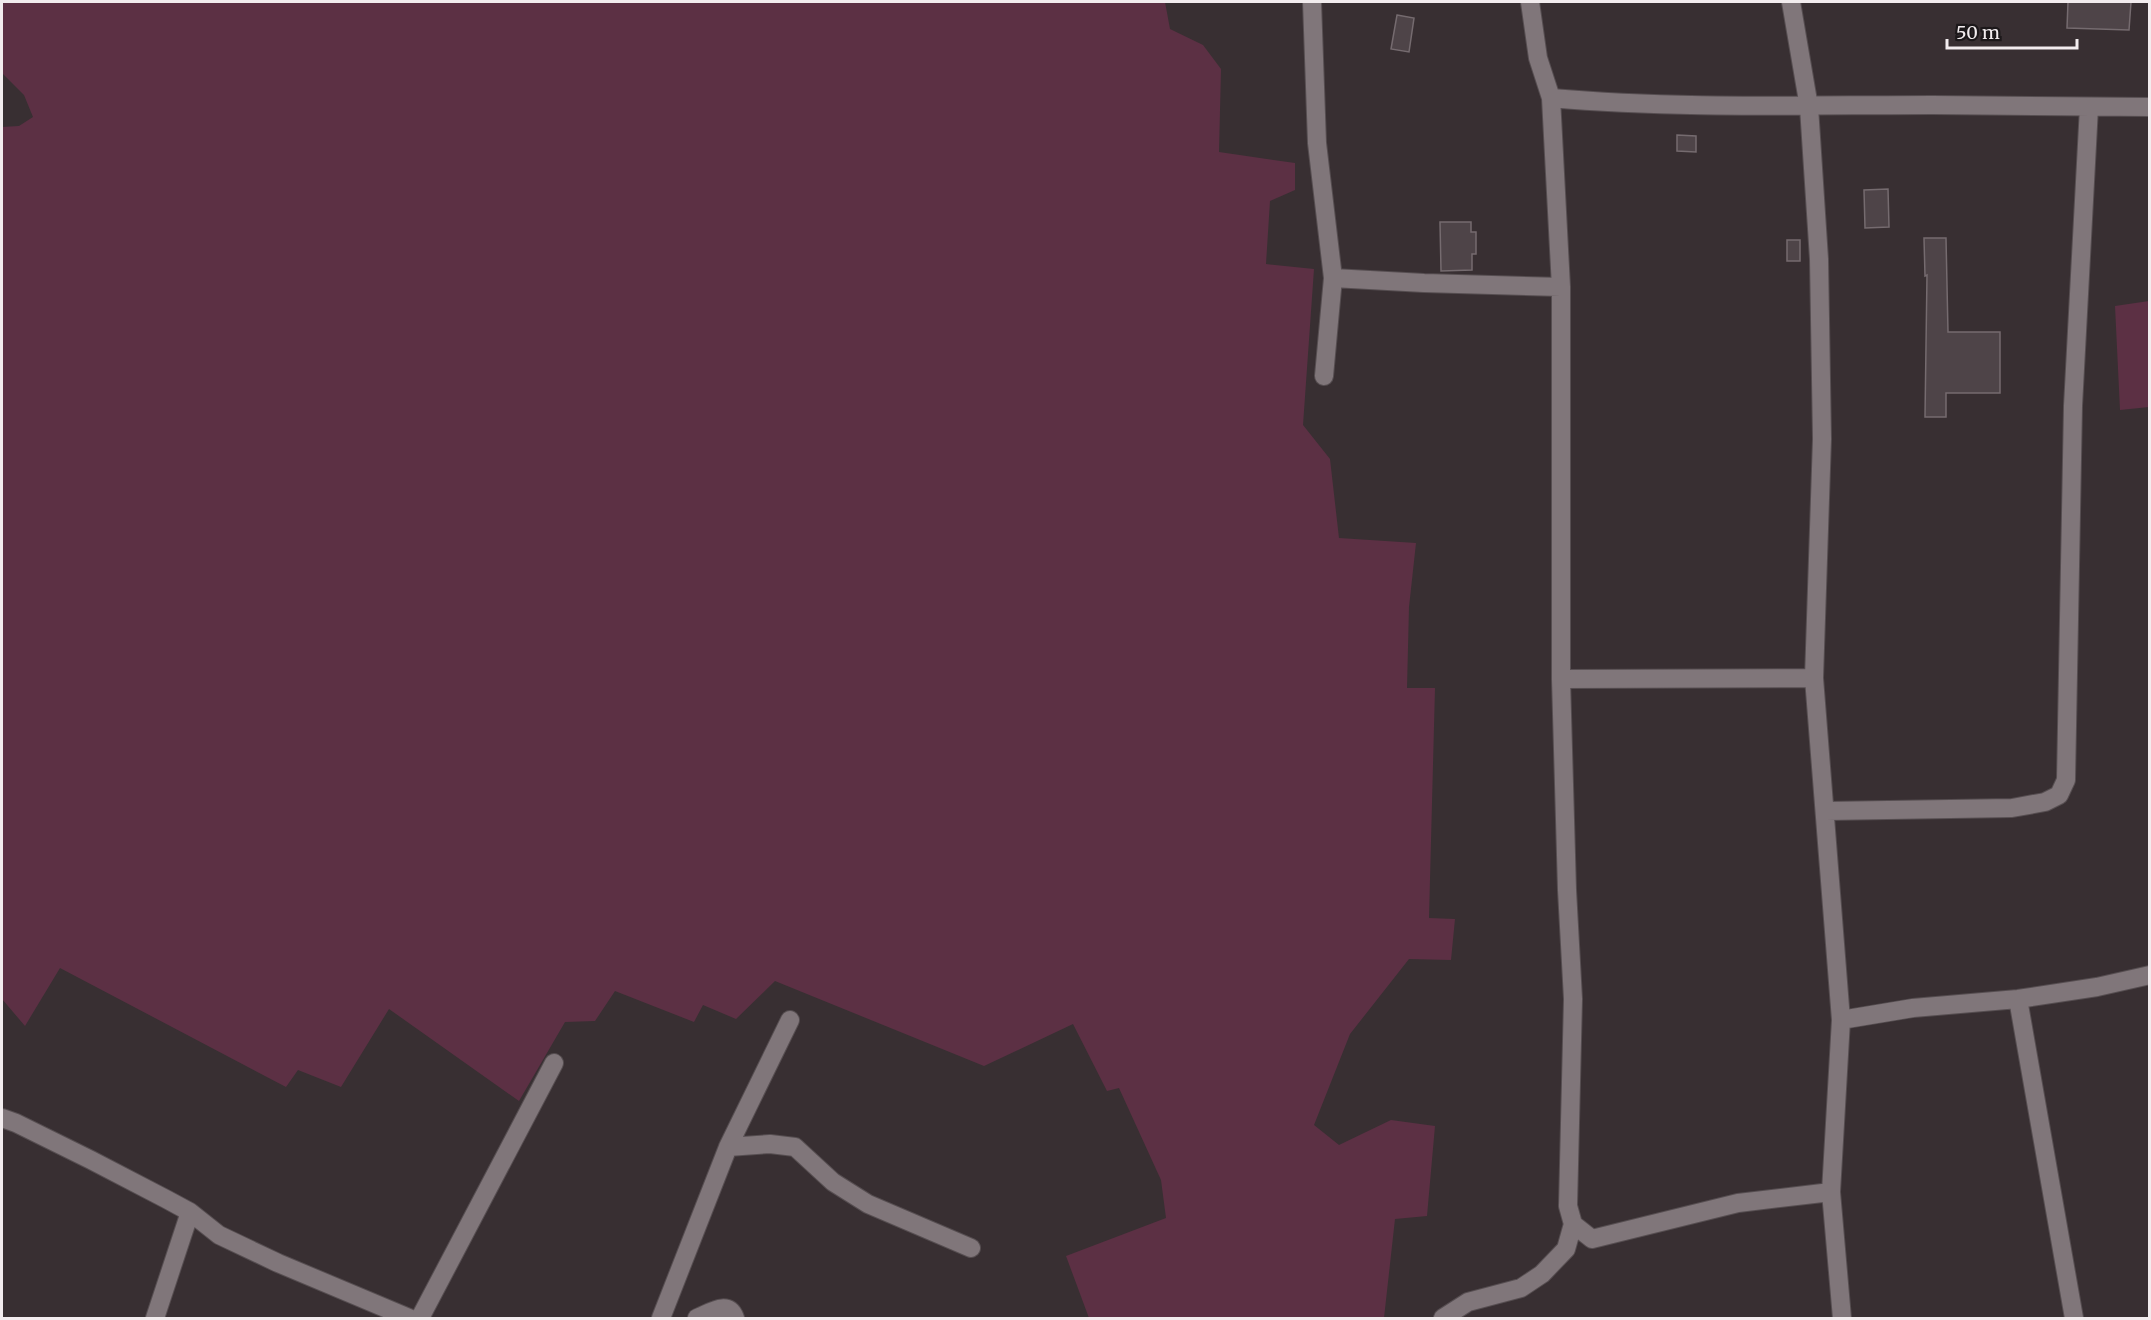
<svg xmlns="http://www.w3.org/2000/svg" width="2151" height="1320" viewBox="0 0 2151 1320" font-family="Merriweather,serif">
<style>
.green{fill:#5c3044}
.building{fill:#4e4448;stroke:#756b6f;stroke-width:1.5}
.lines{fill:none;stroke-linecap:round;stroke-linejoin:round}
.minor-casing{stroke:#564e51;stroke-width:20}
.minor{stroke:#80767a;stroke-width:18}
</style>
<rect width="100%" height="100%" fill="#382f32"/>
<path class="green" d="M2 2H1165L1170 29 1203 45 1221 69 1219 152 1295 163V190L1270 201 1266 264 1314 269 1303 425 1330 459 1339 538 1416 543 1409 607 1407 688H1435L1429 918 1455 919 1451 960 1409 959 1350 1034 1314 1125 1339 1145 1391 1120 1435 1126 1427 1216 1395 1219 1384 1318H1089L1066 1256 1166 1218 1161 1180 1119 1088 1107 1091 1073 1024 984 1066 775 981 736 1019 703 1005 694 1022 615 991 595 1021 565 1022 519 1101 389 1009 341 1087 298 1070 286 1087 60 968 25 1026 2 999V127L19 126 33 117 24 95 2 73Z
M2149 301V407L2120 410 2115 306Z"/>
<path class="building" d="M2068 2H2131L2129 30 2067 28Z
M1397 15 1414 18 1409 52 1391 49Z
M1677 135 1696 136V152L1677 151Z
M1888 189 1889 227 1865 228 1864 190Z
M1440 222H1471V232H1476V254H1472V270L1441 271Z
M1924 238H1946L1948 332H2000V393H1946V417H1925L1927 275 1925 276Z
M1787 240H1800V261H1787Z"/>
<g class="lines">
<defs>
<path id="minor" d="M1312 2 1317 143 1333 278 1324 376
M1530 2 1538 58 1551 98C1678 109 1805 105 1932 105 2004 105 2077 107 2150 107
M1791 2 1809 107 1819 259 1822 439 1814 678 1841 1020 1831 1192 1842 1318
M1333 278 1424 283 1561 287
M1561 679 1814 678
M1826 811 2012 808 2045 802 2059 795 2066 780 2073 406 2089 107
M2018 999 2074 1318
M1841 1020 1913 1008 2018 999 2097 987 2150 975
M2 1118 16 1123 91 1160 166 1199 190 1212 219 1235 278 1263 409 1318
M728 1147 770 1144 795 1147 833 1182 868 1204 971 1248
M1573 1224 1592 1239 1738 1203 1831 1192
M155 1318 190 1212
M420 1318 554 1063
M661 1318 728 1147 790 1020
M697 1318C710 1313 728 1299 735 1318
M1443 1318 1468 1302 1521 1288 1542 1274 1566 1249 1573 1224 1568 1206 1573 999 1567 890 1561 679V287L1551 98"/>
</defs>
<use href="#minor" class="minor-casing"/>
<use href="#minor" class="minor"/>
</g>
<rect width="2151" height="1320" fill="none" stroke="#f2ecee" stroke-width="6"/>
<path d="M1947 39v9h130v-9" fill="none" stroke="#f2ecee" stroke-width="3"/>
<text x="1956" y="39" font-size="18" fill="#f2ecee" stroke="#1c181a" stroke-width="4.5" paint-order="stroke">50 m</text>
</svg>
